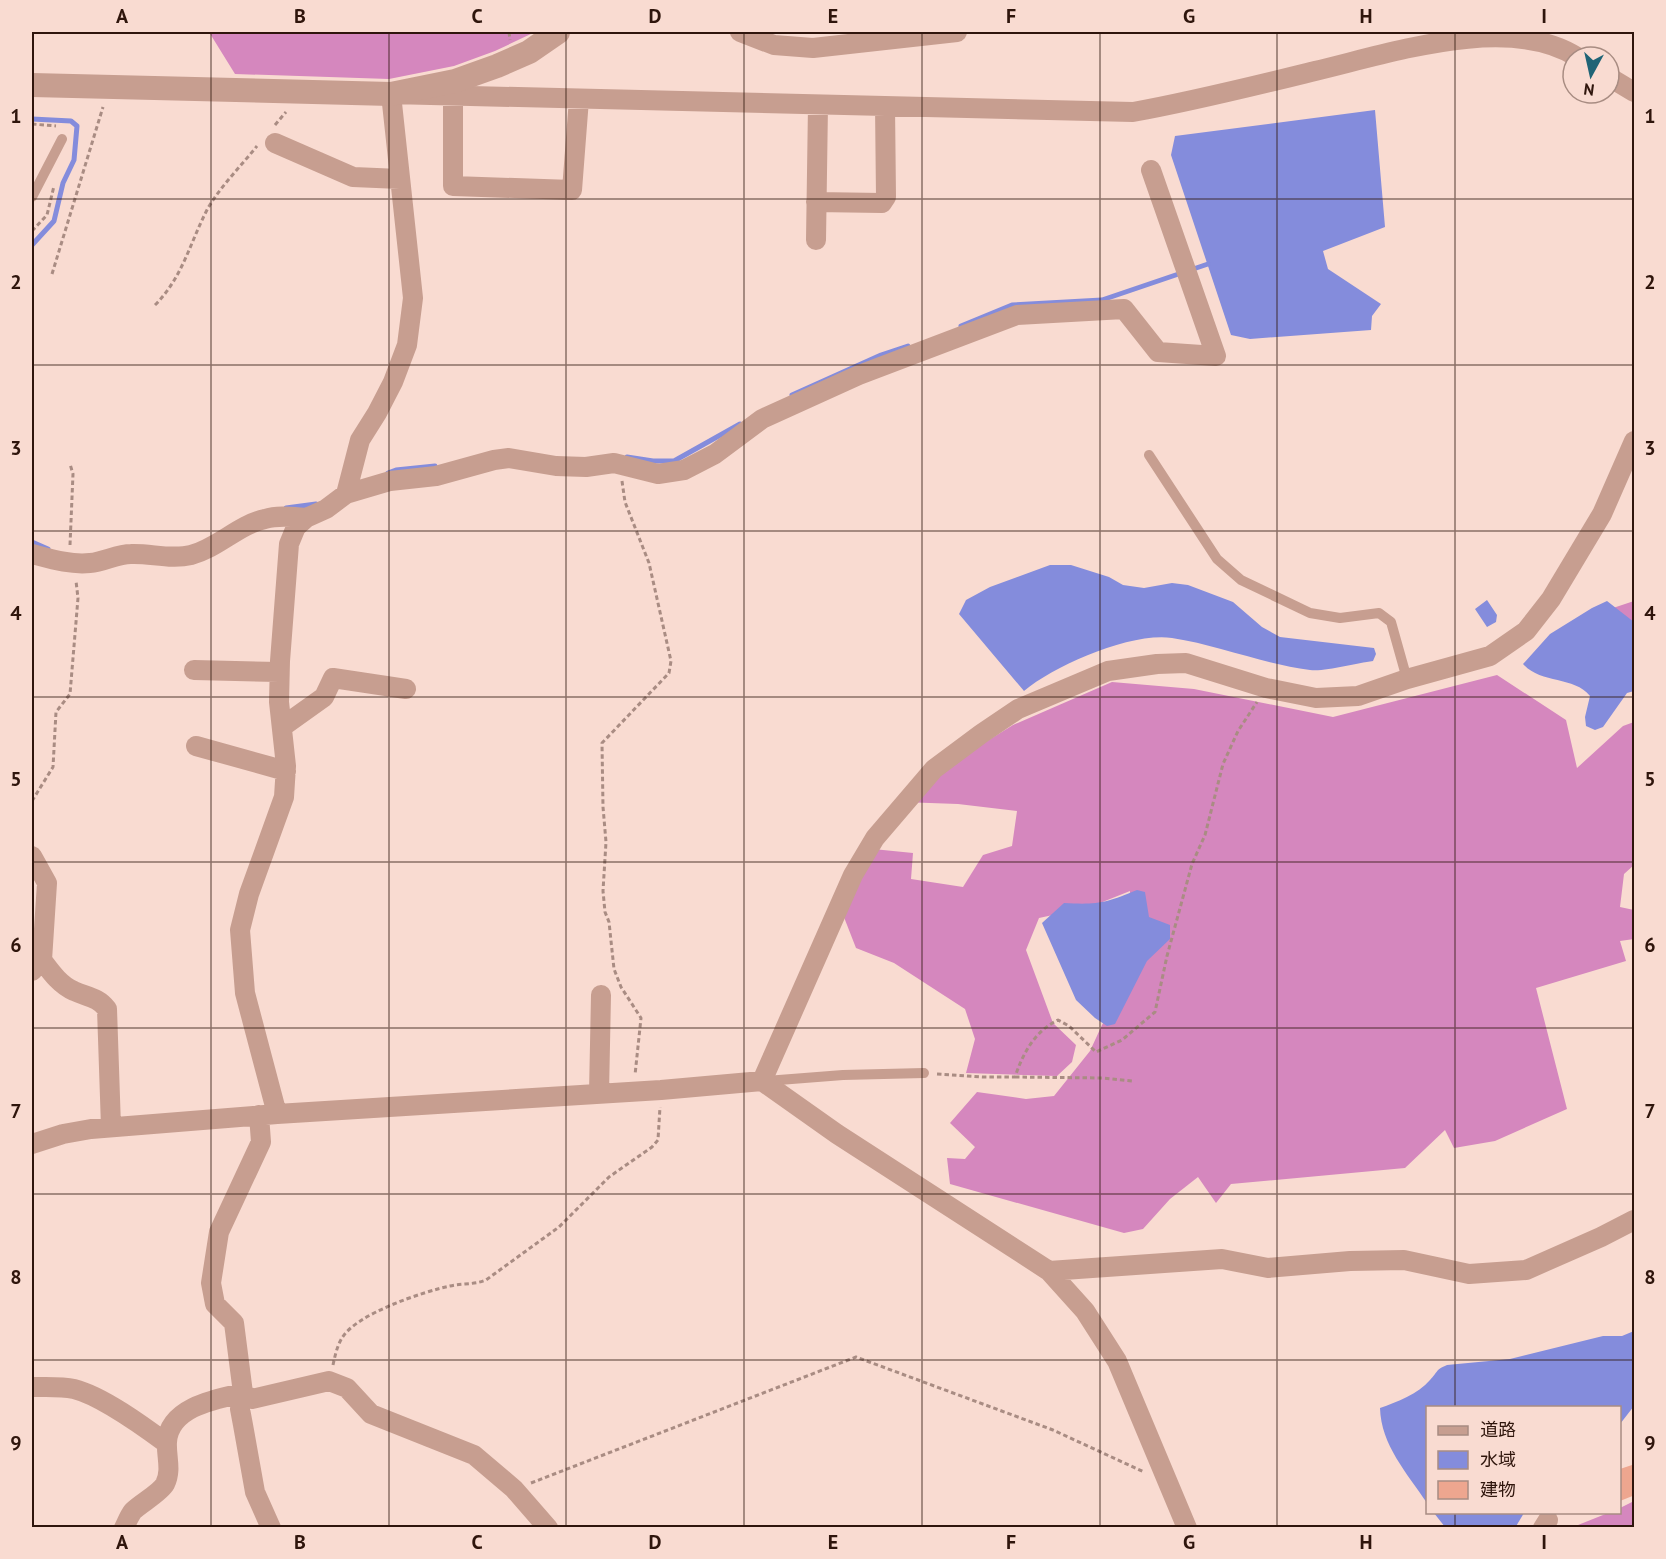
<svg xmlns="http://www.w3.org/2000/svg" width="1666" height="1559" viewBox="0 0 1666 1559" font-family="'PT Sans','Noto Sans JP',sans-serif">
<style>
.forest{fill:#d587be}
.water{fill:#848cdc}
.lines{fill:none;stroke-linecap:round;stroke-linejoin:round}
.stream{stroke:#848cdc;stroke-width:5}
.building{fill:#eea68f}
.path{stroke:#a98c83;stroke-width:3;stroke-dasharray:4.5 3;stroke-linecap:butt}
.service{stroke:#c79e90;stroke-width:10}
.minor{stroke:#c79e90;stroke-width:20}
.tertiary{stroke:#c79e90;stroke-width:24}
.grid{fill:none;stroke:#2f150c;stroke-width:1.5;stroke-opacity:0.55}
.neatline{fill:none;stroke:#2f150c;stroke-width:2}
.grid-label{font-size:20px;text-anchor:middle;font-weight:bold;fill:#2f150c}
</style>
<rect width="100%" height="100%" fill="#f9dbd1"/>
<path class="forest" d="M209 32H535L495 51 454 66 389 79 235 74Z
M1634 601V650L1610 609Z
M1497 675 1566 720 1577 768 1623 726 1634 722V865L1624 874 1620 907 1634 910V939L1620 941 1626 961 1536 988 1567 1109 1495 1141 1454 1148 1445 1130 1405 1168 1231 1184 1216 1203 1198 1177 1170 1199 1143 1229 1124 1233 950 1184 947 1158 965 1159 975 1147 950 1123 977 1092 1026 1099 1054 1096 1090 1051 1102 1025 1138 963 1129 924 1130 891 1090 907 1039 918 1026 950 1053 1023 1076 1045 1072 1062 1057 1076 966 1073 975 1039 965 1009 894 963 856 948 840 907 873 849 913 853 911 879 963 887 983 855 1012 846 1017 811 958 804 902 802 968 753 1013 725 1112 682 1194 689 1333 717Z
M1634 1501V1527H1573L1608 1513 1620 1512V1508Z"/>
<path class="water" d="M1375 110 1385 227 1323 251 1328 269 1381 304 1372 316 1371 330 1250 339 1231 335 1171 155 1175 136Z
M1050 565H1071L1109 577 1123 585 1144 588 1172 583 1188 585 1233 602 1262 627 1280 637 1374 648 1376 654 1373 661C1356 663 1325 672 1310 670 1263 664 1218 645 1172 638 1131 632 1055 665 1024 691L959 614 966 600 990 587Z
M1487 600 1497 615 1496 622 1487 627 1475 609Z
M1607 601 1634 622V691L1627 693 1603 727 1595 730 1586 726 1585 717 1590 696C1574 676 1540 684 1523 664L1550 634 1592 608Z
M1137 890 1145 892 1149 917 1170 925V939L1147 961 1115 1024 1107 1026 1095 1018 1076 1000 1042 923 1064 903C1097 905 1106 903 1137 890Z
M1634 1331V1406L1620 1424V1408H1428L1427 1503C1407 1473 1381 1445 1380 1408 1397 1402 1418 1394 1430 1380 1438 1372 1435 1370 1447 1365L1510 1359 1603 1336H1622Z
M1434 1513H1524L1515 1528 1445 1527Z"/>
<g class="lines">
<path class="stream" d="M32 119 71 121 77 126 74 160 63 183 54 221 32 245
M961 326 1012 305 1102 300 1208 264
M792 395 881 355 908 346
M627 457 653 461H674L740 424
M388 473 396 470 435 466
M286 508 316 504
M32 542 48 549"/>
</g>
<path class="building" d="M1635 1464V1495L1620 1501V1469Z"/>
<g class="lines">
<path class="path" d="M509 32 510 40
M32 124 56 126
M275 125 286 112
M32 231 47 215 54 186
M52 274 103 107
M155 305C183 277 190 242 208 208 221 186 241 166 257 146
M622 481 625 502 649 563 671 661 669 673 602 743 603 807 606 842 603 891 605 912 609 922 614 969 621 987 641 1018 635 1075
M70 545 73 474 70 464
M32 801 53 767 56 712 70 694 78 598 76 581
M937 1074 982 1077H1015C1023 1053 1035 1031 1058 1020L1069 1026 1096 1052 1122 1040 1155 1012 1167 956 1192 864 1205 835 1223 764 1238 731 1257 702
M1015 1077 1102 1078 1132 1081
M333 1365C335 1356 337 1346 342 1338 356 1314 422 1292 450 1286 462 1283 474 1285 486 1280L559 1227 609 1177 652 1147 658 1140 660 1107
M531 1483 856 1357 1053 1430 1144 1472"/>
<path class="service" d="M32 197 62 139
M1149 455 1217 559 1241 580 1310 613 1340 618 1379 613 1391 622 1407 679
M766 1081 843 1075 924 1073"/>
<path class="minor" d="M740 32 774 45 813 48 957 32
M1609 77 1634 92
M453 96V186L572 190 579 99
M275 143 353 177 400 179
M816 202 882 203 886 197 885 106
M816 240 818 105
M346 494 360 440 377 413 393 382 407 345 413 298 391 94 1133 112C1194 101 1254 86 1315 71 1388 54 1508 13 1577 57
M32 554C51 559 70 565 90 563 104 562 117 554 131 554 150 553 171 560 191 555 218 548 238 525 265 519 278 515 292 517 306 518
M194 670 279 672
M282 727 324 697 333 678 406 689
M196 746 286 771
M32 856 47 883 42 960
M32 971 42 960C51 972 60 985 74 991 87 997 98 997 107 1009L111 1127
M762 1081 853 875 875 838 934 769 981 734 1018 709 1108 671 1157 664 1186 663 1266 688 1316 698 1358 696 1407 679 1490 656 1526 631 1551 599 1602 514 1634 441
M599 1094 601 995
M277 1114 245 993 240 930 249 894 284 797 286 766 279 702 280 661 289 544 296 527 306 518 326 509 346 494 390 481 436 476 494 460 509 458 556 466 586 467 614 463 658 474 684 470 715 454 762 419 859 375 1017 315 1124 309 1158 352 1216 356 1151 170
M259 1115 261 1142 219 1232 211 1283 215 1304 234 1323 243 1393 240 1409 243 1425 255 1492 271 1528
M32 1144 63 1134 91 1129 277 1114 661 1090 762 1081 837 1134 1049 1271 1085 1311 1117 1361 1187 1528
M1049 1271 1222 1259 1268 1268 1350 1261 1404 1260 1469 1274 1526 1270 1601 1237 1634 1220
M32 1387C45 1387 61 1386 74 1389 102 1396 143 1426 166 1443
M124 1528C127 1522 129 1516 133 1511 141 1503 160 1493 165 1484 172 1470 166 1456 167 1442 169 1407 216 1399 243 1393L252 1399 329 1381 347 1388 371 1414 474 1455 514 1489 548 1528
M1543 1528 1548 1520"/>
<path class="tertiary" d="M32 85 391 94 455 81 497 66 529 52 558 32"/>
</g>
<path class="grid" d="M211 32V1528M389 32V1528M566 32V1528M744 32V1528M922 32V1528M1100 32V1528M1277 32V1528M1455 32V1408M32 199H1634M32 365H1634M32 531H1634M32 697H1634M32 862H1634M32 1028H1634M32 1194H1634M32 1360H1634M1455 1512V1528"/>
<rect width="1666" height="1559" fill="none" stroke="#f9dbd1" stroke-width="66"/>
<rect x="1426" y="1406" width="195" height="108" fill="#f9dbd1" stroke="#a88c82" stroke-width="1.5"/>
<rect x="1438" y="1426" width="30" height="9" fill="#c79e90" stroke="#a88c82" stroke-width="1.5"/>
<text x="1480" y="1436" font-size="18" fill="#2f150c">道路</text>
<rect x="1438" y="1451" width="30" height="18" fill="#848cdc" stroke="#a88c82" stroke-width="1.5"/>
<text x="1480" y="1466" font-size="18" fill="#2f150c">水域</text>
<rect x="1438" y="1481" width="30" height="18" fill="#eea68f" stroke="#a88c82" stroke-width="1.5"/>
<text x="1480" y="1496" font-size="18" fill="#2f150c">建物</text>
<g transform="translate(1591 75) rotate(188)"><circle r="28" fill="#f9dbd1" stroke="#a88c82" stroke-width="1.5"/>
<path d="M0-4.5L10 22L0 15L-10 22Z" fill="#206476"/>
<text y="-9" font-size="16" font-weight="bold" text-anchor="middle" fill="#2f150c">N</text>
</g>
<rect x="33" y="33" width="1600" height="1493" class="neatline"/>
<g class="grid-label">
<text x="122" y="23">A</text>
<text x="300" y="23">B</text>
<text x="477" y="23">C</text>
<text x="655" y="23">D</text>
<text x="833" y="23">E</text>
<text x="1011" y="23">F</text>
<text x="1189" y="23">G</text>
<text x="1366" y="23">H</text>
<text x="1544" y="23">I</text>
<text x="16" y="123">1</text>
<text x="1650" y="123">1</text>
<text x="16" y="289">2</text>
<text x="1650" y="289">2</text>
<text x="16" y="455">3</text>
<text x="1650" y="455">3</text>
<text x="16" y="620">4</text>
<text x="1650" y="620">4</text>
<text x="16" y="786">5</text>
<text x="1650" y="786">5</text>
<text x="16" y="952">6</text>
<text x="1650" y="952">6</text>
<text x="16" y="1118">7</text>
<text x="1650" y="1118">7</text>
<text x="16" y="1284">8</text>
<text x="1650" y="1284">8</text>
<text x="16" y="1450">9</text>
<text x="1650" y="1450">9</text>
<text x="122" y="1549">A</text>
<text x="300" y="1549">B</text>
<text x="477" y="1549">C</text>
<text x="655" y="1549">D</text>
<text x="833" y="1549">E</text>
<text x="1011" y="1549">F</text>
<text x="1189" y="1549">G</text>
<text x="1366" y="1549">H</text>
<text x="1544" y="1549">I</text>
</g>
</svg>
